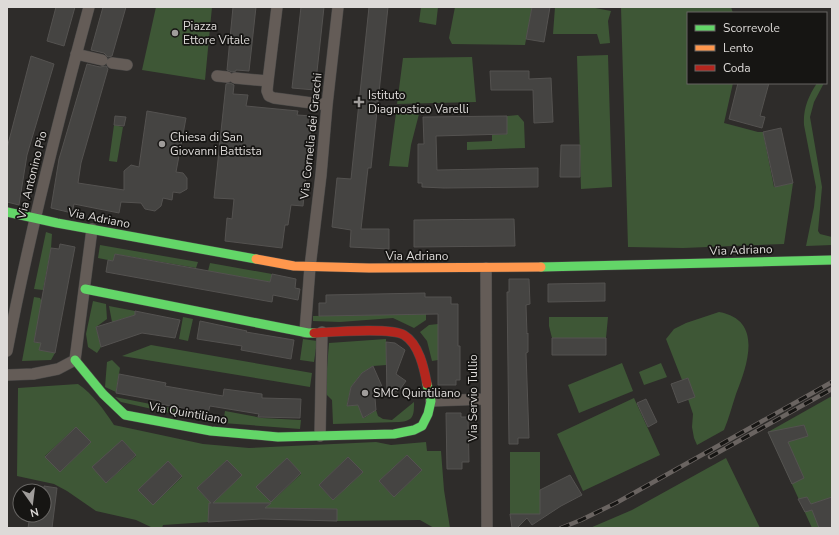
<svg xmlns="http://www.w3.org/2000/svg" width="839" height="535" viewBox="0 0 839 535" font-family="'Nunito Sans',sans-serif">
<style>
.green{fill:#3e5736;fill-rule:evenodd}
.building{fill:#454442;stroke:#545250}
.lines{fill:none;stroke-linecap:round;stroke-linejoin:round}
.street-casing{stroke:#494847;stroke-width:12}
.fast-casing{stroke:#494847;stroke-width:10}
.slow-casing{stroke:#494847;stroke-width:10}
.jam-casing{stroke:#494847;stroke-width:10}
.street{stroke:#645c57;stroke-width:11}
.fast{stroke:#63d668;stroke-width:9}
.slow{stroke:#ff974d;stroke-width:9}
.jam{stroke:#b3261e;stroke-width:9}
.rail-casing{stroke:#6a6461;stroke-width:4.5}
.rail{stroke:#161513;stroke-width:3;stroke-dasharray:9;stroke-linecap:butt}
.poi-dot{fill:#a09d9b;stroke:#161513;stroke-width:1.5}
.labels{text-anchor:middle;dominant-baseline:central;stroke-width:3.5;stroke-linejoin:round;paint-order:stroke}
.poi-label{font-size:12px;fill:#dddad8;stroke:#161513;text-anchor:start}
.street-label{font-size:12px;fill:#dddad8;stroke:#161513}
</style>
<rect width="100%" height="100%" fill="#2e2c2a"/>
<path class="green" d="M156 7H212L205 80 142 70Z
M421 7H438L436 25 419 22Z
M455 7H532L525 45 452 44 449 38Z
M555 7H590L611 11 608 21 610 43 600 44 597 34H553Z
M621 7H731L733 13H688V83H733L724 123 758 132H763L774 187 793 183 784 244 683 248 628 247Z
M608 55 612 187 581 189 577 56Z
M472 57 476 102 397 104 403 58Z
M817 83H824L814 102 810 117 822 187 818 231 820 234 832 237V245L806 246 814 207 816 187 804 125C803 109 808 97 817 83Z
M396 113 419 114 411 145 408 167 389 166Z
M518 115 524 122 525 148 467 150V142L492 141V135L507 134V116Z
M114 125 123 127 117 162 109 161Z
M46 232 52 234 51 248 43 290 34 289Z
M100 245 198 262 196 268 115 254 113 261 98 258Z
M210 263 272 274 270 282 208 271Z
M34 297 40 298 42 302 34 342 41 343 40 350 55 353 51 360 22 361Z
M93 301 106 304 107 319 96 327 101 347 97 353 88 347 86 334Z
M109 306 135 311V315L112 322Z
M719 312C764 320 747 366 736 394 732 406 729 418 724 430L697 445 694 438 692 427 693 414 688 399V378L682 380 666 339 674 329 686 323Z
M426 314V320L414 328 393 318 340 322 313 321V316Z
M183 317 193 319 188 341 179 339Z
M549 317H608L606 338H552L549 326Z
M438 324V360L432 361 427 341 420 332 429 325Z
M303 339 317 341 314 362 300 360Z
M386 339V365L373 366 362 373 351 387 347 405H358L364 418 376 410 378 416 383 419 392 420 414 402C414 415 414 421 399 422L333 424 332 400 325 393 329 343Z
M151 345 312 373 310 387 122 356Z
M112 360 120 368 116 392 105 387 107 362Z
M622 363 633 391 579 413 568 385Z
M661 363 667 377 644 385 639 372Z
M78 384C93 394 104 410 114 425L203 444 249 448 376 442 391 445 426 442 427 451H441L444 490 450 528H434L420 520 337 521V509L256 508V503H228V509L208 522 163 525 162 528H153L136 520 96 511 67 491 54 484 17 476 18 388ZM76 427 91 442 60 472 45 456ZM122 440 136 456 106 483ZM407 455 422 470 394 497 379 481ZM348 457 362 473 333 500 319 485ZM287 458 301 474 271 502 257 487ZM227 460 242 475 212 504 197 488ZM168 462 182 477 153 505Z
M832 396V528H812L768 432Z
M115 397 206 415 205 421 121 402Z
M634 398 660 455 583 491 557 434Z
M225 411 262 418 301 420 300 429 223 423Z
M510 452H540V514H510Z
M726 458 760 528H590L632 510Z"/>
<path class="building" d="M56 7H75L64 46 47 41Z
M103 7H126L112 56 108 57 104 53 91 50Z
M233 7H256L249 71 236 70V71L232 72 227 70Z
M301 7H324L315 90 292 88Z
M369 7H388L371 168H368L361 229H389V249L350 247 351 230 332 227 337 178 351 179Z
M532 7H550L544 42 526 39Z
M31 56 54 64 27 155 19 205 7 202V148Z
M87 64 100 67 106 66 108 69 81 163 78 183 124 190V171L131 165 139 167 147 111 186 118 176 172 183 173 187 178V189L180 193 173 192 172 200 163 198 161 206 155 211 145 209 141 203 121 202 119 213 74 204 72 213 51 208 59 159Z
M490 71H529V79L551 78 553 122 534 123 533 90H491Z
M230 83 234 85 233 94 248 95 246 106 298 111 297 115 312 116 303 206 291 205 288 225H285L282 248 225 241 227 218 232 219 234 199 214 198 226 84Z
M738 83H769L760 116 765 117 762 128 729 119Z
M115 116 126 117 124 126 114 125Z
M507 116V134L436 136 437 170 538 168V187L444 188 422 187V183H418V144H424L423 117Z
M781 128 793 183 775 187 763 132Z
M561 145H580V177H560Z
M514 219 515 246 414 247V220Z
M60 244 75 247 55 353 39 350 41 343 34 342 51 248 59 249Z
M115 254 270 282 272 274 296 279 295 288 300 289 298 300 273 295 272 302 106 272 108 260 113 261Z
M509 279H529L530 304 526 305 527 334 528 333V352L526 353 529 438H518V444H509L507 292H509Z
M605 283V301L548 302V284Z
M425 293V297H451V304H458V346H460V380H456V385H438V314L319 316V303H326V295Z
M135 311 180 320 175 338 142 333 101 347 96 327 135 315Z
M200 321 247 331 246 332 294 340 291 359 241 350 242 346 197 339Z
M552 338H606V355H552Z
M386 342 395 343 405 350 396 374 406 381 398 392 390 389 387 397Z
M373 366 384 391 375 398 376 410 363 418 358 405 347 406 351 387 362 373Z
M119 374 166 383 165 386 223 396 224 389 262 394V398L301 399 300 418 258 417 259 414 210 406 208 413 160 404V401L116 393Z
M688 378 695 397 678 403 671 384Z
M646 399 657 422 648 427 637 403Z
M446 413H461V417H468L469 462H462V469H447Z
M804 425 808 436 788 442 804 478 792 484 768 432Z
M76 427 91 442 60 472 45 457Z
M122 440 136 455 106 483 92 467Z
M407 455 422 470 394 497 379 481Z
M348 457 363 472 333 500 319 485Z
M287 458 301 473 271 502 256 487Z
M227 460 242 475 213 503H271L265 508 337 509V521L261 519 208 522 209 503H211L197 488Z
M168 461 182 476 153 505 138 490Z
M570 475 582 495 561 506 532 525 527 518 517 528H512L510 514H540V490Z
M44 486 57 488 52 528H28L30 515H44Z
M807 497 811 504 832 497V528H819L812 510 805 512 798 499Z"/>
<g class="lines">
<defs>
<path id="street" d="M76 54 102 60
M112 63 127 65
M217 76 227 77
M235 78 268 81 267 91 269 96 274 98 327 105
M268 81 277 7
M486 268 487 528
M305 332 310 267 321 175 327 105 338 7
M7 351C29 235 58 121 89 7
M7 375 33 374 58 369 75 360 92 229
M431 401 486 399
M320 436 322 332"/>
<path id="fast" d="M7 212 57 223 256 259
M541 267 832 260
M85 289 308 333H314
M75 360 103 394 125 415 211 431 278 437 394 434 414 430 422 426 428 414 431 401 427 384"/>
<path id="slow" d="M256 259 294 266 369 268 541 267"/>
<path id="jam" d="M314 333C332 332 391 327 404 335 419 344 424 368 427 384"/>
</defs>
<use href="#street" class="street-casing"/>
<use href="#fast" class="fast-casing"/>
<use href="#slow" class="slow-casing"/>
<use href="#jam" class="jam-casing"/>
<use href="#street" class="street"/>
<use href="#fast" class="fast"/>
<use href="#slow" class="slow"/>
<use href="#jam" class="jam"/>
<defs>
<path id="rail" d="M710 457 832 389
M561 528 581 520 616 503 832 382"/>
</defs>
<use href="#rail" class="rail-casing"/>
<use href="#rail" class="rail"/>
</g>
<g class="poi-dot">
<circle cx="175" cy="33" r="4"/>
<path d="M357 96h4v4h4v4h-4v4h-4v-4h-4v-4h4z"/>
<circle cx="162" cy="144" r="4"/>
<circle cx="365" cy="393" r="4"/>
</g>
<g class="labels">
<g class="poi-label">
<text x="183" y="26">Piazza<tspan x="183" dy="14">Ettore Vitale</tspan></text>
<text x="368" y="95">Istituto<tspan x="368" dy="14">Diagnostico Varelli</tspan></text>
<text x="170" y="137">Chiesa di San<tspan x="170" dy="14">Giovanni Battista</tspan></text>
<text x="373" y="393">SMC Quintiliano</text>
</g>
<g class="street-label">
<text transform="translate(311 136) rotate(-84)">Via Cornelia dei Gracchi</text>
<text transform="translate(32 175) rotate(-76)">Via Antonino Pio</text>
<text transform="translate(99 218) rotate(11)">Via Adriano</text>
<text transform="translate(741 250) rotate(-2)">Via Adriano</text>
<text x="417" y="256">Via Adriano</text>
<text transform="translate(473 398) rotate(-90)">Via Servio Tullio</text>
<text transform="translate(188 413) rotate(10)">Via Quintiliano</text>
</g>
</g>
<rect width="839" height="535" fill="none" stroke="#dddad8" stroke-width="16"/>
<rect x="687" y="12" width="140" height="72" fill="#161513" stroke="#666462"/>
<rect x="695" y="25" width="20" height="6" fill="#63d668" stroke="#666462"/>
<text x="723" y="32" font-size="12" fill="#dddad8">Scorrevole</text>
<rect x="695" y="45" width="20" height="6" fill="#ff974d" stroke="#666462"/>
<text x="723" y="52" font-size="12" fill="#dddad8">Lento</text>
<rect x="695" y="65" width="20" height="6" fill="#b3261e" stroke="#666462"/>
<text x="723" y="72" font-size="12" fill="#dddad8">Coda</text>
<g transform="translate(32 503) rotate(166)"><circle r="19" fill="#161513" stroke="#666462"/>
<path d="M0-3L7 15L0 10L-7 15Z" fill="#a09d9b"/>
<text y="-6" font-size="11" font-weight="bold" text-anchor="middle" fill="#dddad8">N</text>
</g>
</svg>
